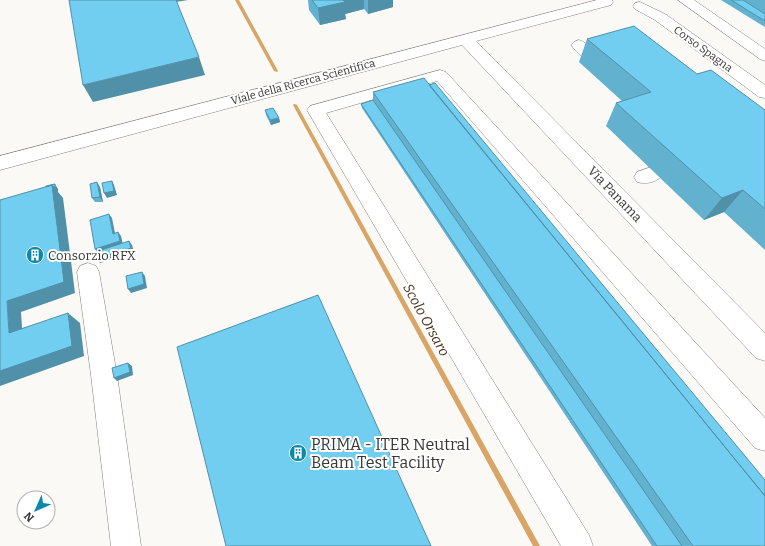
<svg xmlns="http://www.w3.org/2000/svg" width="765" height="546" viewBox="0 0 765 546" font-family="Bitter,serif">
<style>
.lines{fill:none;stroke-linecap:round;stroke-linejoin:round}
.stream{fill:#d8a566;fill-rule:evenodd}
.minor-casing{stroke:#82807e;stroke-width:1}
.minor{fill:#fff;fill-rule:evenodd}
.wall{fill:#62b1cf}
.shaded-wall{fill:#5090a9}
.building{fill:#72cef1;stroke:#5090a9}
.labels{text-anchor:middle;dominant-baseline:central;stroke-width:4;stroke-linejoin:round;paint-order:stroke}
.far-street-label{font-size:11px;fill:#383736;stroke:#fff}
.street-label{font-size:13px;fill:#383736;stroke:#fff}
.poi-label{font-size:13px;fill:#383736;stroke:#fff;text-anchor:start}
.water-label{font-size:14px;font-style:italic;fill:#4a3418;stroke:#fff}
.near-poi-label{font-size:16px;fill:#383736;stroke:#fff;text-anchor:start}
</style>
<rect width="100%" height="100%" fill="#fbf9f6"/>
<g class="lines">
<path class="stream" d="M235 0H239L278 71 277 72 274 71Z
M294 104H295L297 105 540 546H533L293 105Z"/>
<defs>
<path id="minor" d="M597 0H612L613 2 611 5 476 41 765 333V361L756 358 462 45 0 170V156Z
M678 0H694L765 49V61L760 59Z
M640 2 665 14 765 85V98L759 97 655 20 635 9 633 6 635 3Z
M579 40C587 43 597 51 602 58L600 61C588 64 578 54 571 45L574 42Z
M440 70 446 72 765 418V451L755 448 437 81 326 113 589 535 593 546H561L307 110 310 106Z
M654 166 661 168 664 173C658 182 647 185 637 182L634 177 637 172Z
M88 263 96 266 99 272 117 375 141 546H111L91 375 77 272 80 266Z"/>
</defs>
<use href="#minor" class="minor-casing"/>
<use href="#minor" class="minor"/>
</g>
<path class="wall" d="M308 0H393V7L368 14 364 9 345 14 346 19 320 25 309 10Z
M721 0H765V27Z
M587 39 697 74 765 110V250L724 212 704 220 606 126 616 103 622 101 579 62Z
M373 92 765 546H652L362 108 361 104 373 100Z
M265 110 279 118 280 122 271 125 266 115Z
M100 187 103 202H95L92 198Z"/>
<path class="shaded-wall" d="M175 0H188L176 2Z
M341 0H364V9L345 14 346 19 320 25 318 8Z
M368 0H393V7L368 14Z
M199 57 205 75 93 102 83 85Z
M279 118 280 122 271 125 270 120Z
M112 181 114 185 117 195 107 198 104 193Z
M97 182 100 187 103 202 100 197Z
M55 184 58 189V192L63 198 75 293 21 312 23 343 9 333 7 301 52 185Z
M743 190 724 212 704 220 722 198Z
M109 214 112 218 116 238 113 234Z
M118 232 121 236 123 245 98 253 95 249Z
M129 241 132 245 134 252 100 263 97 259Z
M142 272 145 276 147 288 131 293 128 289Z
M68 313 80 323 84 356 0 386V371Z
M128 363 132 366 133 375 117 381 114 378Z"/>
<path class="building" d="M69 0H176L199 57 83 85Z
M312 0H343L345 2 318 8Z
M731 0H743L765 14V21Z
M634 26 697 74 711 70 765 110V209L743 190 722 198 616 103 651 92 587 39Z
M424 78 765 496V546H693L373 92Z
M435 83 765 480V496L429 85Z
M373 100 682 546H657L361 104Z
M273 108 279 118 270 120 265 110Z
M112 181 114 191 104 193 102 183Z
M97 182 100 197 92 198 90 184Z
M55 184V188L52 185 46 187V186Z
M52 185 64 282 7 301 9 333 68 313 72 346 0 371V200Z
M109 214 113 234 118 232 120 241 95 249 90 220Z
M129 241 131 248 97 259 95 252Z
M142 272 144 284 128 289 126 276Z
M318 295 431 546H226L177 347Z
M128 363 130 372 114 378 112 368Z"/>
<defs>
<symbol id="building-disc" viewBox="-11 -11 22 22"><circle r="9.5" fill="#0c88ab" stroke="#fff"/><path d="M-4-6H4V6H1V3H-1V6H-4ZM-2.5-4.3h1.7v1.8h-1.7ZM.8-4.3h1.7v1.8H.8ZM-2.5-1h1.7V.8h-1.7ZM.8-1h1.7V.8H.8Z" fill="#fff"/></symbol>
</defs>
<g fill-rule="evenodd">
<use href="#building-disc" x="25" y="245" width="20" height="20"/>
<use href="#building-disc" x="288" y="443" width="20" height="20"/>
</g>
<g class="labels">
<g class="far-street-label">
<text transform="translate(703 49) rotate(36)">Corso Spagna</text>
<text transform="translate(303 82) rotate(-15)">Viale della Ricerca Scientifica</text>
</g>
<g class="street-label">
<text transform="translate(615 194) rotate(46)">Via Panama</text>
</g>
<g class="poi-label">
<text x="48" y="255">Consorzio RFX</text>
</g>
<g class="water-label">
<text transform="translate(426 320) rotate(61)">Scolo Orsaro</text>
</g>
<g class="near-poi-label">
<text x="311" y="444">PRIMA - ITER Neutral<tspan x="311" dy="18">Beam Test Facility</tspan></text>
</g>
</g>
<g transform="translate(36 510) rotate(225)"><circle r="19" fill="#ffffff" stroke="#afafaf"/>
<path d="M0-3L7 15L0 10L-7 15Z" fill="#0c88ab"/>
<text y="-6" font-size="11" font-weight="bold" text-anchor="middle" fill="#383736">N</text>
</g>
</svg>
